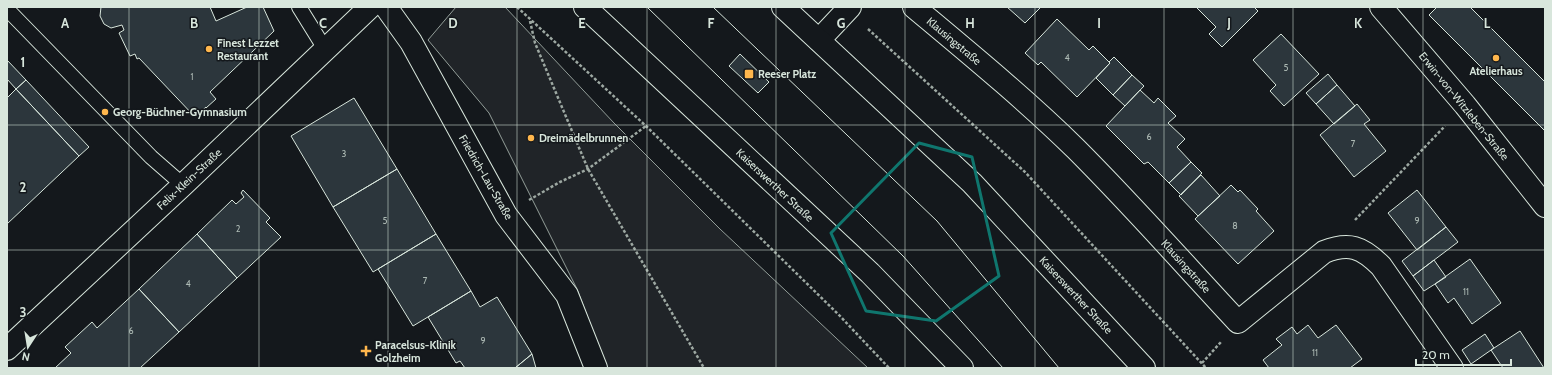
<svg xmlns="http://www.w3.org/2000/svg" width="1552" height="375" viewBox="0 0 1552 375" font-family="Cabin,sans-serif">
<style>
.green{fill:#202428;stroke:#939e99}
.building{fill:#2c363c;stroke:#d8e6dc}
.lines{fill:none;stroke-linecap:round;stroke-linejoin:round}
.lane-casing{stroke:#d8e6dc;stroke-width:16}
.street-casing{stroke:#d8e6dc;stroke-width:24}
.secondary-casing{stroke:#d8e6dc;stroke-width:24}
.path{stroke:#9da8a2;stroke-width:2.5;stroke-dasharray:3 2;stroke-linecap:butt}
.lane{stroke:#14181c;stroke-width:14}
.street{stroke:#14181c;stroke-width:22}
.secondary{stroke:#14181c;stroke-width:22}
.tram{stroke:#d8e6dc;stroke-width:1}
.marked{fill:none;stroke:#0f766e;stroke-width:3;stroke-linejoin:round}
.grid{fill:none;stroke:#d8e6dc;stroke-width:1;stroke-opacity:0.55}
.poi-dot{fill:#ffb74d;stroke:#14181c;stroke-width:1.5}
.labels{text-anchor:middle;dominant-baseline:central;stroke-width:3;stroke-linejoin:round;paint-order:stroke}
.number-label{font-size:9px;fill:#adbab4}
.street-label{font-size:11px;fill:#d8e6dc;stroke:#14181c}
.poi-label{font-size:11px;font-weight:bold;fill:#d8e6dc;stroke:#14181c;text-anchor:start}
.grid-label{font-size:13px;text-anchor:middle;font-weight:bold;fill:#d8e6dc;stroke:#14181c;stroke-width:3;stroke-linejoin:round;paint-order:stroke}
</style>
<rect width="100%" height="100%" fill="#14181c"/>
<path class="green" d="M456 7H505L614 123 720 229 868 368H607L577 289 489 113 428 40Z"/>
<path class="building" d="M101 7H210L216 21 247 7H263L274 31 210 92 216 99 206 108V107L195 117 139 58 137 59 135 54 130 56 119 33 124 30 122 25 111 28 104 24 100 16Z
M1007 7H1041L1025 23Z
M1196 7H1254L1258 11 1222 47 1209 34 1216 27Z
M1437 7H1470L1545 82V131L1429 15Z
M1057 19 1089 50 1093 46 1110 63 1077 97 1041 62 1038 65 1025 53Z
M1281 34 1319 74 1284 106 1270 91 1276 85 1253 60Z
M740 54 769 82 758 93 729 66Z
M1114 57 1132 75 1113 95 1096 78 1110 63 1109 62Z
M7 60 26 80 16 89 7 79Z
M1328 74 1337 85 1316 104 1306 93Z
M1132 75 1144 86 1125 106 1113 95Z
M26 80 89 147 79 156 16 89Z
M1337 85 1355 106 1334 124 1316 104Z
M16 89 79 156 7 224V98Z
M1140 90 1154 103 1158 98 1176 116 1168 123 1185 139 1177 147 1191 162 1169 183 1148 162 1144 164 1106 126Z
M354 98 397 169 333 207 291 136Z
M1357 104 1370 120 1364 124 1386 151 1354 177 1320 135Z
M1191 162 1202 173 1181 195 1169 183Z
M397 169 436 234 373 272 333 207Z
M1201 175 1220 196 1198 216 1179 196Z
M1231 185 1238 192 1240 190 1258 209 1256 211 1274 231 1238 264 1195 219Z
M243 190 270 218 266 222 281 237 237 278 197 234 232 200 236 204 244 197 241 193Z
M1417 190 1446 227 1417 250 1388 213Z
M1446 227 1458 242 1413 276 1402 261Z
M197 234 237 278 179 332 139 289Z
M436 234 471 291 413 326 378 269Z
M1470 259 1501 303 1472 324 1454 298 1448 303 1435 284Z
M1434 260 1446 277 1424 291 1413 276Z
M139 289 179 332 140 368H55L71 353 65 347 92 322 97 328Z
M471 291 480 307 497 297 532 354 515 368H465L460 361 456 363 428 317Z
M1308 325 1318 338 1336 325 1362 359 1350 368H1269L1263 360 1282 345 1276 339 1292 327 1297 334Z
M1520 331 1544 368H1503L1491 350Z
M1485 334 1494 348 1471 364 1462 350Z
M532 354 536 368H515Z"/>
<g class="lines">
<defs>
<path id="lane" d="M299 7 325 49
M7 9 151 157 183 185"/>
<path id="street" d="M386 7 411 42 506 215 567 295 596 368
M914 7C969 53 1025 99 1076 149 1132 205 1184 264 1238 322L1324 252C1349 242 1362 247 1381 266L1452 368
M1381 7 1465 105 1545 206
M819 40 850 7
M7 349 183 185 370 7"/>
<path id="secondary" d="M585 7 870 273 962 368
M783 7 972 183 1144 368"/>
</defs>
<use href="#lane" class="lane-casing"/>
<use href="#street" class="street-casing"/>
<use href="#secondary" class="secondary-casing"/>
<path class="path" d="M517 7 646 126 839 315 889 368
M530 21 535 43 588 169 704 368
M868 29 1025 172 1206 368
M529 200 560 182 588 169 646 126
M1355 220 1445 126
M1202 363 1221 342"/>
<use href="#lane" class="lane"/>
<use href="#street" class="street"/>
<use href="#secondary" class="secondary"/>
<path class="tram" d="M647 7 903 256 1003 368
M713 7 937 221 1059 368"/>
</g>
<path class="marked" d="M919 143 972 157 999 276 936 321 866 311 831 233Z"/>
<path class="grid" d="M129 7V368M259 7V368M388 7V368M517 7V368M647 7V368M776 7V368M905 7V368M1035 7V368M1164 7V368M1293 7V368M1423 7V368M7 125H1545M7 250H1545"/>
<g class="poi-dot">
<circle cx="209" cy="49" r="4"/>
<circle cx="1496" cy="58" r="4"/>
<rect x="744" y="69" width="10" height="10" rx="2"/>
<circle cx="105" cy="112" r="4"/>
<circle cx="531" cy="138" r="4"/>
<path d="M364 345h4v4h4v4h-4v4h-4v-4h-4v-4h4z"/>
</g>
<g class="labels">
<g class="number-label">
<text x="1067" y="57">4</text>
<text x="1286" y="67">5</text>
<text x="192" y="76">1</text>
<text x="1149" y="136">6</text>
<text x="1353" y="143">7</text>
<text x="344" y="153">3</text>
<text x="385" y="220">5</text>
<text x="1417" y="220">9</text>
<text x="1235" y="225">8</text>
<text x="238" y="228">2</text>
<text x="425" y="280">7</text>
<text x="188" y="283">4</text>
<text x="1466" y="291">11</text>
<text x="131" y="330">6</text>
<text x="483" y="340">9</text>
<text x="1315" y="352">11</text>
</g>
<g class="street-label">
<text transform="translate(954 41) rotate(40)">Klausingstraße</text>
<text transform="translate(1464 106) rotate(51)">Erwin-von-Witzleben-Straße</text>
<text transform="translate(486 177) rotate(60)">Friedrich-Lau-Straße</text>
<text transform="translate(189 179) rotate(-43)">Felix-Klein-Straße</text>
<text transform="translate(775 185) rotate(43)">Kaiserswerther Straße</text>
<text transform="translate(1186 266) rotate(48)">Klausingstraße</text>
<text transform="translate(1076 295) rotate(47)">Kaiserswerther Straße</text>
</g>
<g class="poi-label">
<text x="217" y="43">Finest Lezzet<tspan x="217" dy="13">Restaurant</tspan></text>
<text x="1496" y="71" text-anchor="middle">Atelierhaus</text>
<text x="758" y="74">Reeser Platz</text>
<text x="113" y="112">Georg-Büchner-Gymnasium</text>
<text x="539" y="138">Dreimädelbrunnen</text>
<text x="375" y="345">Paracelsus-Klinik<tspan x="375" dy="13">Golzheim</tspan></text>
</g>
</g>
<g class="grid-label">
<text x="65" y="28">A</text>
<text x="194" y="28">B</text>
<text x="323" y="28">C</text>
<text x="453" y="28">D</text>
<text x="582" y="28">E</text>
<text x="711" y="28">F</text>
<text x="841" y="28">G</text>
<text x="970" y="28">H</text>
<text x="1099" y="28">I</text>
<text x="1229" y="28">J</text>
<text x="1358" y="28">K</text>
<text x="1487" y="28">L</text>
<text x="23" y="67">1</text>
<text x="23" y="192">2</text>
<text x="23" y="317">3</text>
</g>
<rect width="1552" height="375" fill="none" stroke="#d8e6dc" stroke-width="16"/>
<g transform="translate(28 347) rotate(192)" stroke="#14181c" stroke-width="3" paint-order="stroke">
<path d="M0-3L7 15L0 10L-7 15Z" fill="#d8e6dc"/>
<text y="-6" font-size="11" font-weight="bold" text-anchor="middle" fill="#d8e6dc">N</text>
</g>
<path d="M1416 359v6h95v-6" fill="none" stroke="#d8e6dc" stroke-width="2"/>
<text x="1422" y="359" font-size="12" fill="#d8e6dc" stroke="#14181c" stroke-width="3" paint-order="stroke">20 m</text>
</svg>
